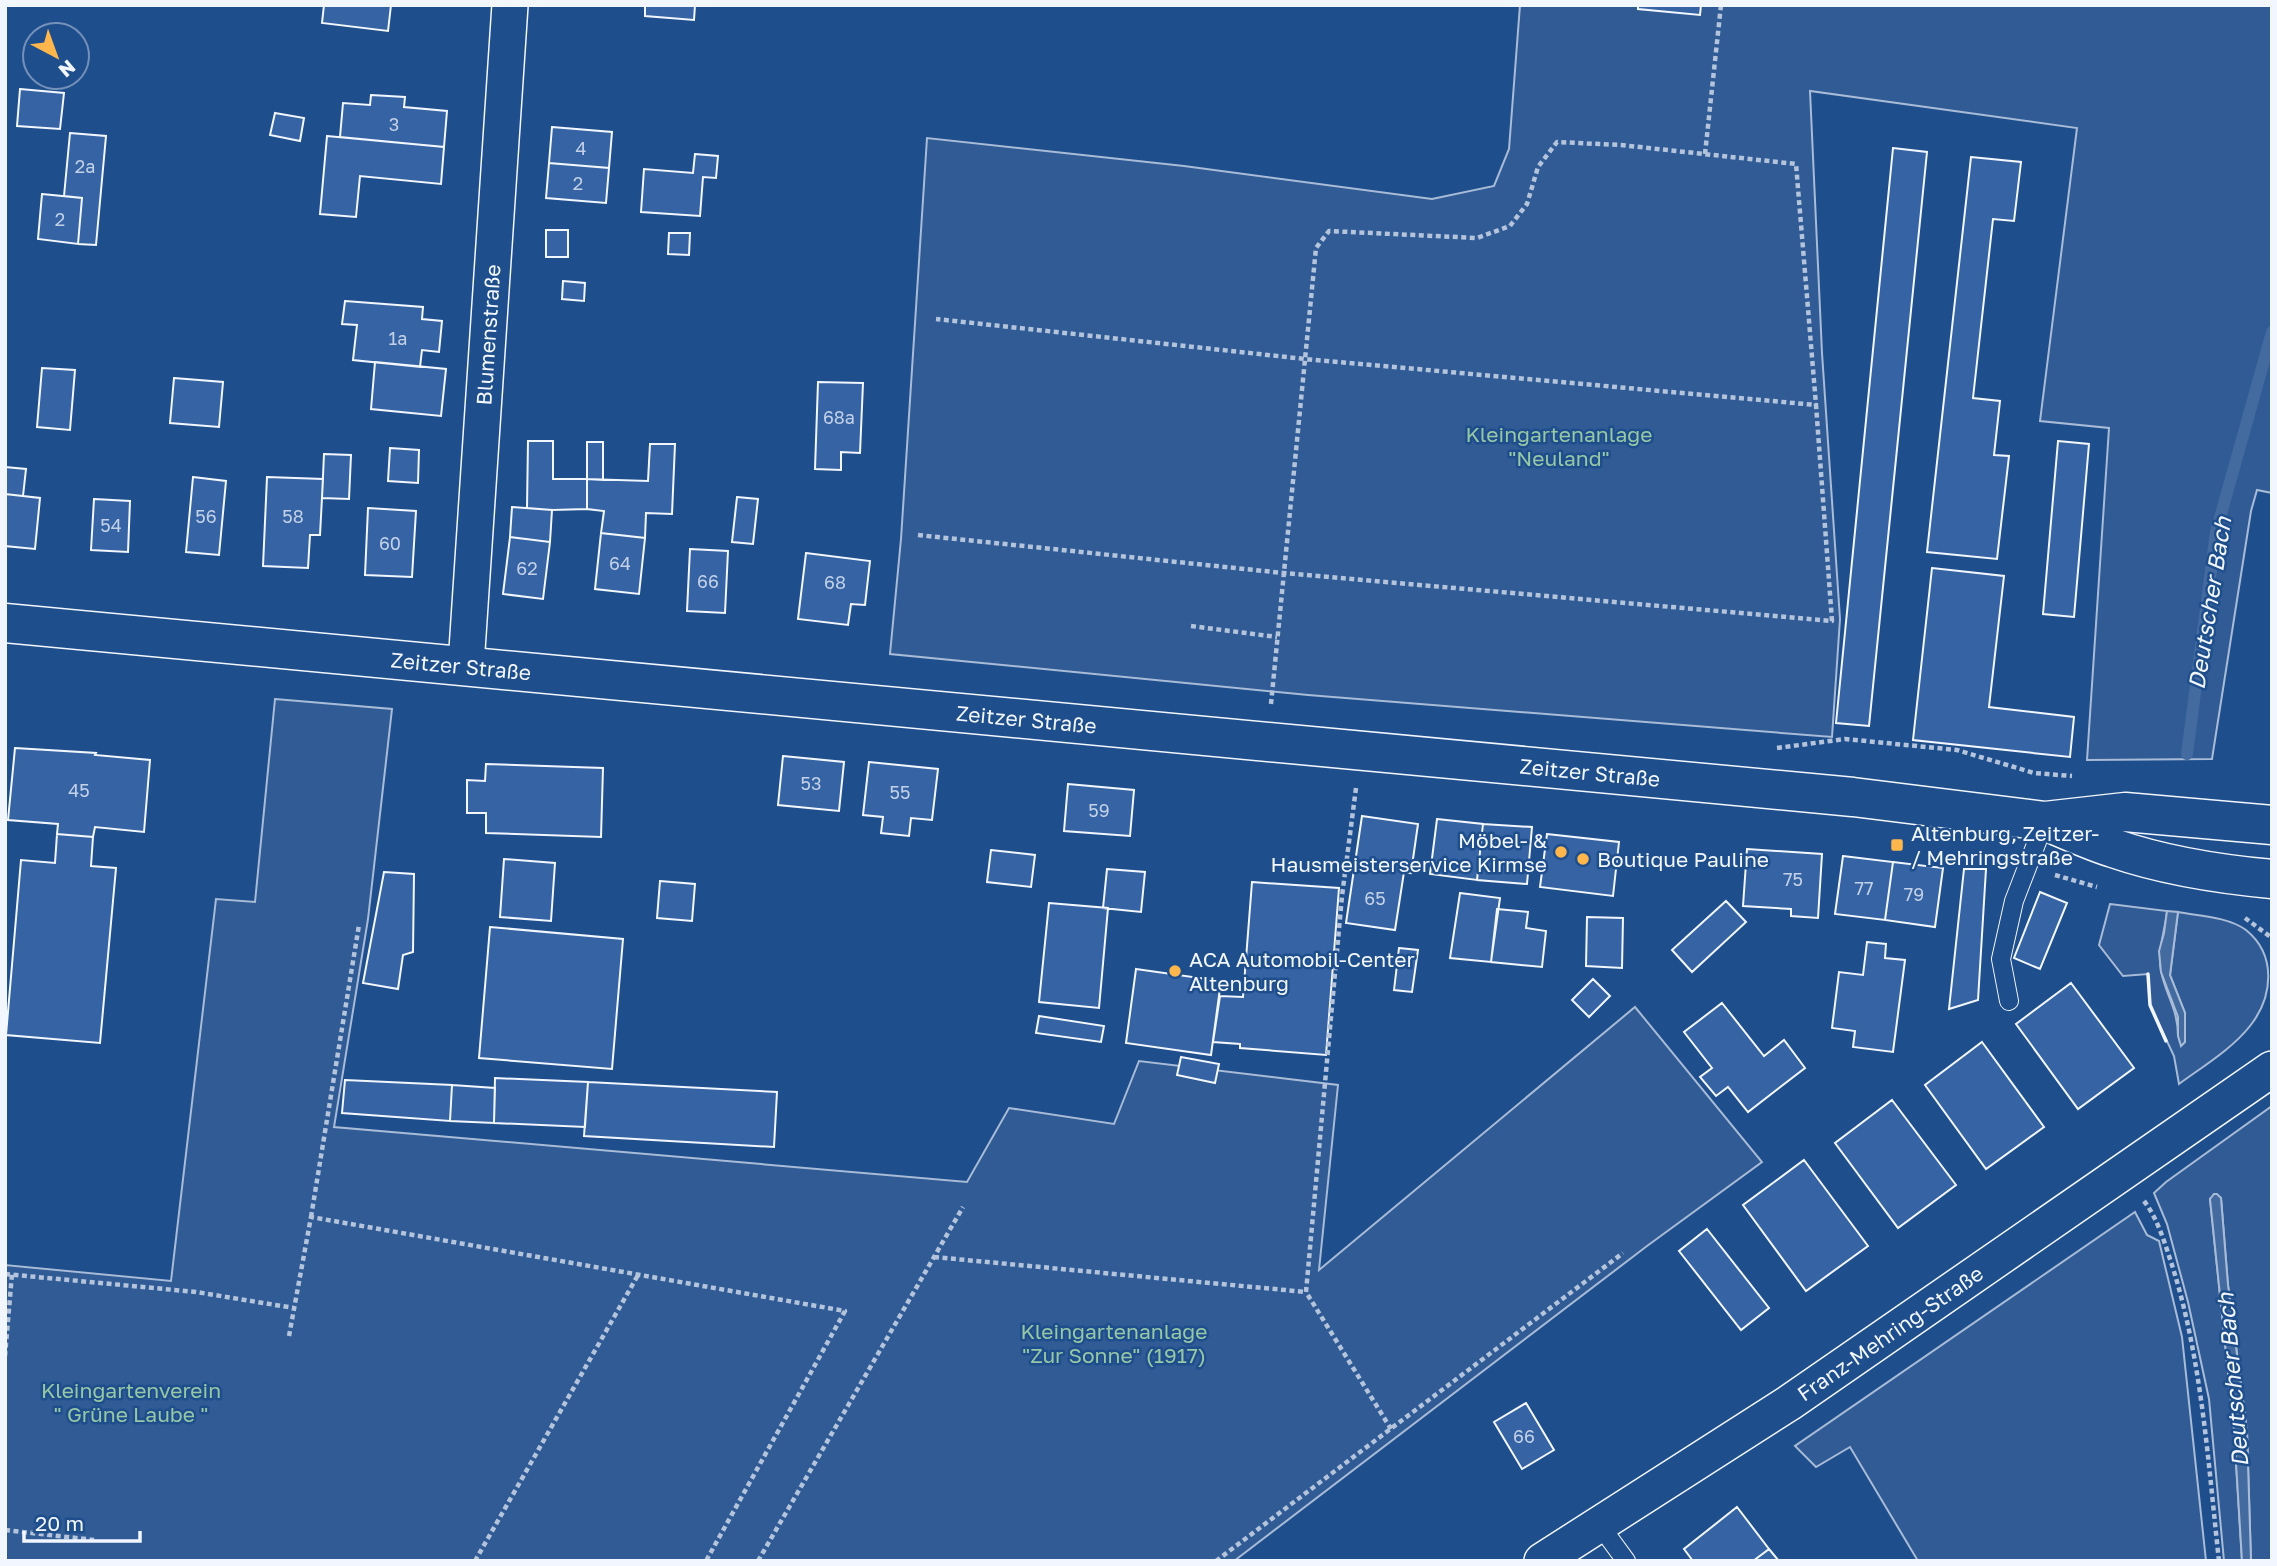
<svg xmlns="http://www.w3.org/2000/svg" width="2277" height="1566" viewBox="0 0 2277 1566" font-family="'Golos Text',sans-serif">
<style>
.green{fill:#305b95;stroke:#a8bbd7;stroke-width:2}
.water{fill:#446ba0;stroke:#a8bbd7;stroke-width:2}
.lines{fill:none;stroke-linecap:round;stroke-linejoin:round}
.stream{stroke:#446ba0;stroke-width:12}
.building{fill:#3563a3;stroke:#f2f6ff;stroke-width:2}
.lane-casing{stroke:#f2f6ff;stroke-width:20}
.street-casing{stroke:#f2f6ff;stroke-width:38}
.secondary-casing{stroke:#f2f6ff;stroke-width:41}
.path{stroke:#b3c4dc;stroke-width:4.5;stroke-dasharray:5 3.5;stroke-linecap:butt}
.lane{stroke:#1f4e8c;stroke-width:18}
.street{stroke:#1f4e8c;stroke-width:35}
.secondary{stroke:#1f4e8c;stroke-width:38}
.wall{stroke:#f2f6ff;stroke-width:3.5}
.poi-dot{fill:#ffb74d;stroke:#1f4e8c;stroke-width:2.5}
.labels{text-anchor:middle;dominant-baseline:central;stroke-width:5;stroke-linejoin:round;paint-order:stroke}
.number-label{font-size:18px;fill:#c3d1e8}
.street-label{font-size:21px;fill:#f2f6ff;stroke:#1f4e8c}
.park-label{font-size:21px;fill:#97c8a6;stroke:#1f4e8c}
.poi-label{font-size:21px;fill:#f2f6ff;stroke:#1f4e8c;text-anchor:start}
.water-label{font-size:23px;font-style:italic;fill:#f2f6ff;stroke:#1f4e8c}
</style>
<rect width="100%" height="100%" fill="#1f4e8c"/>
<path class="green" d="M1520 5H2272V493L2257 490 2251 511 2212 759 2087 760 2109 428 2040 421 2077 128 1810 91 1822 353 1840 619 1832 737 1308 695 890 654 901 539 927 138 1184 166 1432 199 1494 186 1509 149Z
M275 699 392 709 368 919 334 1127 967 1182 1009 1108 1114 1124 1139 1061 1338 1085 1319 1270 1635 1007 1762 1162 1647 1246 1234 1561H5V1265L171 1281 216 899 255 902Z
M2110 904 2167 911C2165 931 2157 951 2161 971 2166 996 2178 1009 2178 1036L2185 1013 2170 975 2178 912C2200 916 2228 917 2246 930 2277 955 2273 997 2250 1026 2232 1049 2202 1067 2179 1084L2174 1056 2150 1005 2148 974 2123 976 2099 945Z
M2272 1106V1561H2251L2247 1431 2228 1285 2221 1198 2210 1199 2234 1430 2242 1561H2224L2209 1399 2188 1302 2167 1224 2154 1193 2166 1182Z
M2135 1212 2147 1235 2159 1241 2182 1337 2206 1561H1918L1850 1447 1816 1467 1795 1446Z"/>
<path class="water" d="M2167 911 2178 912 2170 975 2185 1013V1042L2181 1046 2178 1036V1017L2161 972 2159 951 2164 933Z
M2214 1194H2217L2221 1198 2228 1285 2247 1431 2251 1561H2242L2234 1430 2210 1199Z"/>
<g class="lines">
<path class="stream" d="M2187 754 2216 532 2272 332"/>
</g>
<path class="building" d="M324 5H391L388 31 322 23Z
M645 5H695L694 20 645 16Z
M1638 5H1701L1700 15 1638 9Z
M20 89 64 93 60 129 17 126Z
M371 95 405 97 404 107 447 111 444 147 340 137 343 103 370 105Z
M275 113 304 118 300 141 270 135Z
M552 127 612 132 609 168 549 163Z
M70 133 106 136 96 245 78 244 82 198 64 196Z
M327 136 444 147 441 184 360 176 356 217 320 214Z
M1893 148 1927 152 1869 726 1836 723Z
M695 154 718 156 716 178 703 177 700 216 641 212 644 169 693 173Z
M1971 157 2021 162 2014 221 1993 219 1973 398 2000 401 1994 455 2009 456 1997 559 1927 552Z
M549 163 609 168 606 203 546 198Z
M42 194 82 198 78 244 38 239Z
M546 230H568V257H546Z
M669 233H690L689 255 668 254Z
M563 281 585 283 584 301 562 299Z
M345 301 423 307 422 319 442 321 439 352 422 350 420 367 353 360 357 325 342 324Z
M375 362 446 369 441 416 371 409Z
M42 368 75 370 70 430 37 427Z
M174 378 223 382 219 427 170 423Z
M818 382 863 383 860 453 841 452V470L815 469Z
M528 441H553V479H587V509L552 510 527 508Z
M2058 441 2089 444 2074 617 2043 614Z
M587 442H603V480L587 479Z
M650 444H675L672 514 646 513 645 538 601 533 604 511 587 509V479L648 481Z
M390 448 419 450 418 483 388 481Z
M324 454 351 455 349 499 322 498Z
M5 467 26 469 23 496 5 494Z
M193 477 226 481 219 555 186 552Z
M267 477 323 479 320 535H310L308 568 263 566Z
M5 494 40 498 35 549 5 546Z
M737 497 758 499 753 544 732 542Z
M94 499 130 501 128 552 91 550Z
M512 507 552 510 550 542 510 537Z
M368 508 416 511 412 577 365 575Z
M601 533 645 538 639 594 595 589Z
M510 537 550 542 543 599 503 594Z
M690 549 728 551 725 613 687 611Z
M806 553 870 561 865 605 851 604 848 625 798 619Z
M1932 568 2004 576 1989 707 2074 717 2070 757 1913 740Z
M15 748 96 753 95 755 150 760 144 832 95 827 93 837 57 834 58 824 8 820Z
M783 756 844 762 839 811 778 805Z
M869 762 938 769 932 820 911 818 909 836 881 833 883 817 863 815Z
M486 764 603 768 601 837 486 833V813H467V780L485 781Z
M1068 784 1134 790 1130 836 1064 831Z
M1362 816 1418 824 1411 873 1404 872 1395 930 1346 923Z
M1437 819 1483 824 1477 880 1430 874Z
M1483 824 1532 827 1527 884 1477 880Z
M57 834 93 837 91 866 116 868 100 1043 6 1035 21 860 55 863Z
M1547 834 1619 842 1613 896 1540 887Z
M1747 849 1822 854 1818 918 1791 916V909L1743 906Z
M991 850 1035 855 1031 887 987 882Z
M1843 856 1893 862 1885 920 1835 914Z
M504 859 555 863 551 921 500 917Z
M1893 862 1943 868 1935 927 1885 920Z
M1107 869 1145 872 1141 912 1103 908Z
M1964 869H1986L1978 1000 1949 1009Z
M384 872 414 874 413 952 403 955 398 989 363 983Z
M660 881 695 884 692 921 657 918Z
M1252 882 1339 888 1326 1055 1240 1048V1044L1213 1042 1220 996 1243 997Z
M2040 892 2067 903 2040 969 2014 958Z
M1460 893 1500 898 1491 962 1450 958Z
M1726 901 1746 922 1692 972 1672 950Z
M1049 903 1108 908 1099 1008 1039 1002Z
M1497 909 1528 912 1526 928 1546 931 1542 967 1491 962Z
M1587 917 1623 918 1622 968 1586 966Z
M490 927 623 939 612 1069 479 1058Z
M1867 942 1886 944 1885 958 1905 960 1893 1052 1853 1047 1855 1031 1832 1028 1839 972 1863 975Z
M1399 948 1418 950 1412 992 1394 990Z
M1136 969 1221 981 1211 1055 1126 1043Z
M1593 979 1610 996 1589 1017 1572 1000Z
M2071 983 2134 1068 2078 1109 2016 1024Z
M1722 1003 1764 1056 1784 1040 1805 1068 1748 1112 1728 1087 1716 1096 1700 1077 1712 1068 1684 1032Z
M1039 1016 1104 1026 1101 1042 1036 1033Z
M1982 1042 2044 1127 1986 1169 1925 1085Z
M1181 1057 1219 1064 1215 1083 1177 1075Z
M495 1078 588 1082 585 1127 494 1123Z
M345 1080 452 1085 450 1121 342 1113Z
M588 1082 777 1092 774 1147 584 1136Z
M452 1085 495 1088 494 1123 450 1121Z
M1892 1100 1956 1185 1898 1228 1835 1143Z
M1804 1160 1868 1246 1806 1291 1743 1205Z
M1707 1229 1769 1308 1741 1330 1679 1251Z
M1526 1403 1554 1450 1522 1469 1494 1422Z
M1737 1507 1769 1549 1753 1561H1693L1684 1549Z
M1769 1549 1779 1561H1753Z"/>
<g class="lines">
<defs>
<path id="lane" d="M2009 1001 2001 959 2014 901 2045 821
M1599 1524 1626 1561"/>
<g id="street">
<path id="s1" d="M466 665 510 5"/>
<path id="s2" d="M1542 1561 1789 1403 2272 1069"/>
</g>
<g id="secondary">
<path id="s3" d="M5 623 1853 797 2045 821 2125 812 2272 825"/>
<path d="M2048 822C2069 831 2091 841 2113 848 2165 866 2217 874 2272 879"/>
</g>
</defs>
<use href="#lane" class="lane-casing"/>
<use href="#street" class="street-casing"/>
<use href="#secondary" class="secondary-casing"/>
<path class="path" d="M1705 154 1721 5
M918 535 1283 573 1832 621 1816 405 1305 359 936 319
M1191 626 1277 637
M1271 704 1316 248 1329 231 1477 238 1510 226 1527 204 1538 167 1557 142 1621 145 1796 164 1816 405
M1777 748 1845 739 1957 750 2034 773 2072 776
M1356 788 1342 896 1306 1292 1391 1429
M2055 875 2097 887
M2245 918 2272 938
M2144 1201C2158 1219 2165 1244 2172 1265 2202 1360 2208 1462 2219 1561
M311 1217 359 925
M934 1257 1306 1292
M5 1274 196 1292 294 1308
M289 1336 311 1217 845 1311 706 1561
M5 1356 12 1274
M5 1530 94 1540
M475 1561 638 1275
M758 1561 963 1207
M1216 1561 1623 1253"/>
<use href="#lane" class="lane"/>
<use href="#street" class="street"/>
<use href="#secondary" class="secondary"/>
<path class="wall" d="M2148 974 2150 1005 2166 1041"/>
</g>
<g class="poi-dot">
<rect x="1890" y="838" width="14" height="14" rx="3.5"/>
<circle cx="1561" cy="852" r="7"/>
<circle cx="1583" cy="859" r="7"/>
<circle cx="1175" cy="971" r="7"/>
</g>
<g class="labels">
<g class="number-label">
<text x="394" y="124">3</text>
<text x="581" y="148">4</text>
<text x="85" y="166">2a</text>
<text x="578" y="183">2</text>
<text x="60" y="219">2</text>
<text x="398" y="338">1a</text>
<text x="839" y="417">68a</text>
<text x="206" y="516">56</text>
<text x="293" y="516">58</text>
<text x="111" y="525">54</text>
<text x="390" y="543">60</text>
<text x="620" y="563">64</text>
<text x="527" y="568">62</text>
<text x="708" y="581">66</text>
<text x="835" y="582">68</text>
<text x="811" y="783">53</text>
<text x="79" y="790">45</text>
<text x="900" y="792">55</text>
<text x="1099" y="810">59</text>
<text x="1793" y="879">75</text>
<text x="1864" y="888">77</text>
<text x="1914" y="894">79</text>
<text x="1375" y="898">65</text>
<text x="1524" y="1436">66</text>
</g>
<g class="street-label">
<text stroke="none"><textPath href="#s1" startOffset="331">Blumenstraße</textPath></text>
<text stroke="none"><textPath href="#s3" startOffset="458">Zeitzer Straße</textPath></text>
<text stroke="none"><textPath href="#s3" startOffset="1026">Zeitzer Straße</textPath></text>
<text stroke="none"><textPath href="#s3" startOffset="1592">Zeitzer Straße</textPath></text>
<text stroke="none"><textPath href="#s2" startOffset="416">Franz-Mehring-Straße</textPath></text>
</g>
<g class="park-label">
<text x="1559" y="434">Kleingartenanlage<tspan x="1559" dy="24">"Neuland"</tspan></text>
<text x="1114" y="1331">Kleingartenanlage<tspan x="1114" dy="24">"Zur Sonne" (1917)</tspan></text>
<text x="131" y="1390">Kleingartenverein<tspan x="131" dy="24">" Grüne Laube "</tspan></text>
</g>
<g class="poi-label">
<text x="1911" y="833">Altenburg, Zeitzer-<tspan x="1911" dy="24">/ Mehringstraße</tspan></text>
<text x="1547" y="840" text-anchor="end">Möbel- &amp;<tspan x="1547" dy="24">Hausmeisterservice Kirmse</tspan></text>
<text x="1597" y="859">Boutique Pauline</text>
<text x="1189" y="959">ACA Automobil-Center<tspan x="1189" dy="24">Altenburg</tspan></text>
</g>
<g class="water-label">
<text transform="translate(2209 603) rotate(-81)">Deutscher Bach</text>
<text transform="translate(2232 1380) rotate(-95)">Deutscher Bach</text>
</g>
</g>
<rect width="2277" height="1566" fill="none" stroke="#f2f6ff" stroke-width="14"/>
<g transform="translate(56 56) rotate(139)"><circle r="33" fill="#1f4e8c" stroke="#7391ba" stroke-width="2"/>
<path d="M0-5L12 26L0 18L-12 26Z" fill="#ffb74d"/>
<text y="-10" font-size="19" font-weight="bold" text-anchor="middle" fill="#f2f6ff">N</text>
</g>
<path d="M24 1531v10h116v-10" fill="none" stroke="#f2f6ff" stroke-width="3.5"/>
<text x="35" y="1531" font-size="21" fill="#f2f6ff" stroke="#1f4e8c" stroke-width="5" paint-order="stroke">20 m</text>
</svg>
